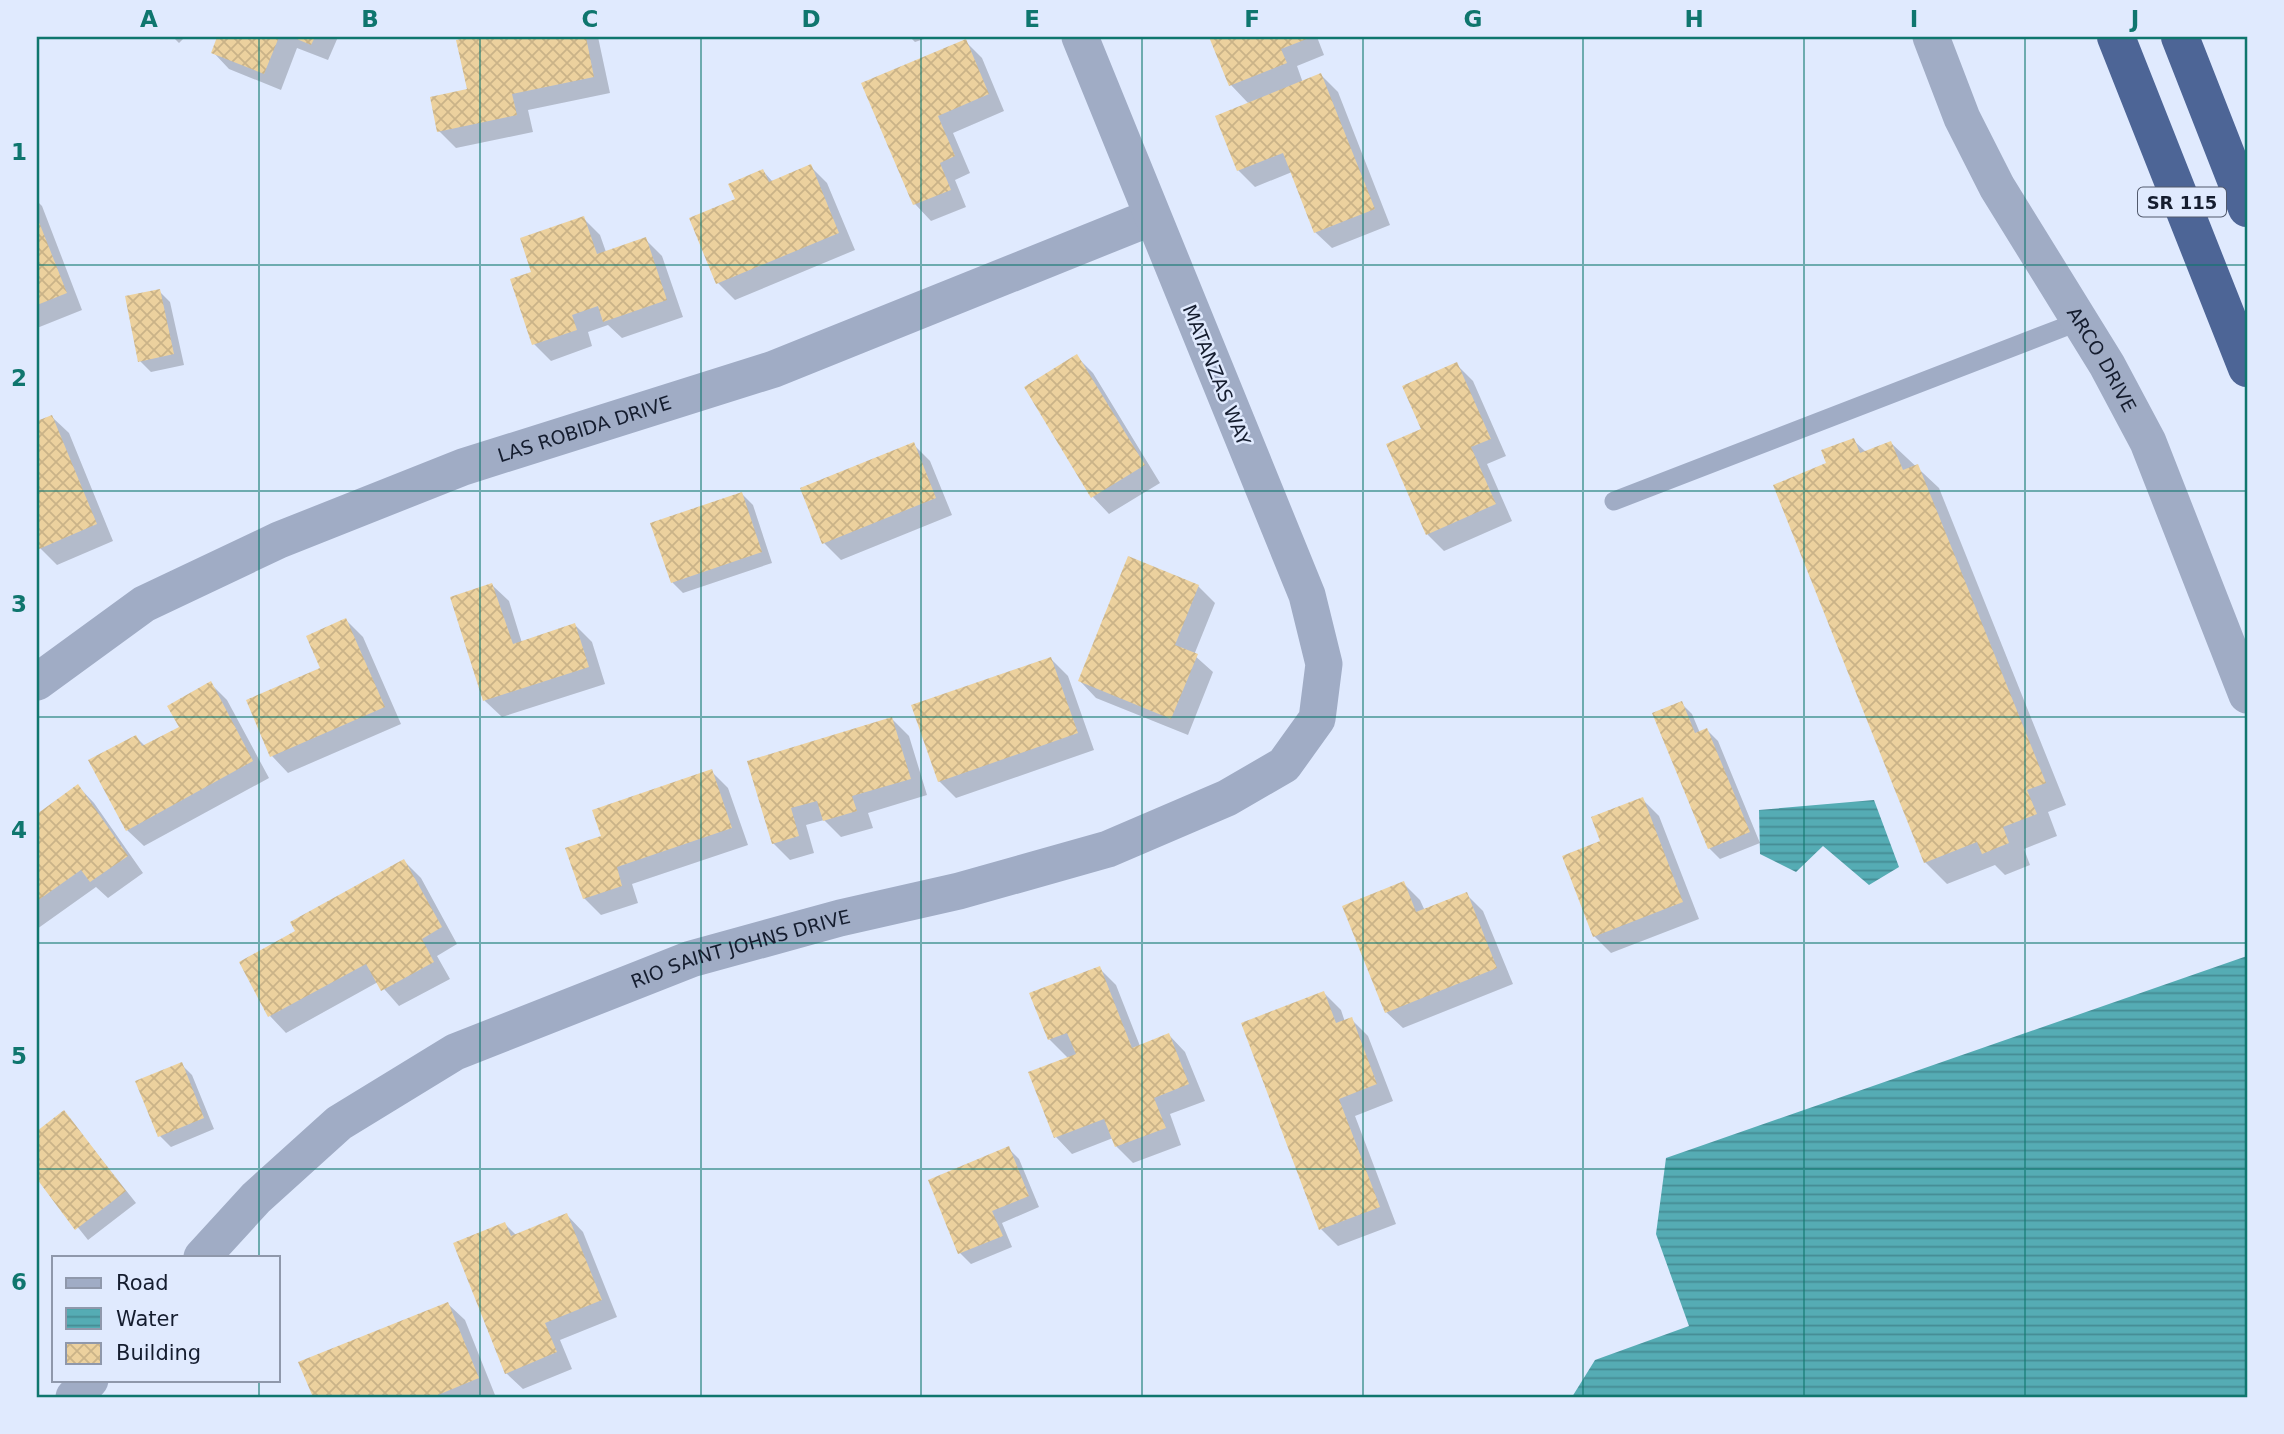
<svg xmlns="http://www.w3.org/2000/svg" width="2284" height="1434" viewBox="0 0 2284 1434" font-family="'DejaVu Sans',sans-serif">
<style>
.water{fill:url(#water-rules)}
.shadow{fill:#0003}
.building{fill:url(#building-cross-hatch)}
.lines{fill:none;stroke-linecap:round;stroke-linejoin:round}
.service{stroke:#a0acc5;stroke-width:19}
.minor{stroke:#a0acc5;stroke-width:37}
.motorway{stroke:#4d6596;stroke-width:38}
.grid{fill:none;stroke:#0f766e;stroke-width:2;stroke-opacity:0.55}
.labels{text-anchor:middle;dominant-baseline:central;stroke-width:5;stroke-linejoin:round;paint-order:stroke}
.shield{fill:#e0eafe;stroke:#525a6d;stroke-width:2}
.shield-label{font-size:18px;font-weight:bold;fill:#151d2f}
.street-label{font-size:19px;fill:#151d2f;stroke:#e0eafe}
.neatline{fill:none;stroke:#0f766e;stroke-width:2.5}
.grid-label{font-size:23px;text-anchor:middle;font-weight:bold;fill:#0f766e}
</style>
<defs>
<pattern id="water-rules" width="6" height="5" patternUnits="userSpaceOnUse" patternTransform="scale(1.75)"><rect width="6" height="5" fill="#55acb4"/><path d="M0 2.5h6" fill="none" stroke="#458b93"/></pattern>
<pattern id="building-cross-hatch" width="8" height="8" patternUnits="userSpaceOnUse" patternTransform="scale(1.75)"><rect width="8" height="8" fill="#ecd19e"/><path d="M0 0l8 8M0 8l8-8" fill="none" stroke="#cab388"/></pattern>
</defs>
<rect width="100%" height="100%" fill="#e0eafe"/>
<path class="water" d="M1874 800 1899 867 1869 885 1823 846 1796 872 1760 854 1759 810Z
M2247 956V1397H1572L1595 1360 1689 1326 1656 1234 1666 1158Z"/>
<path class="shadow" d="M173 37H185L179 43Z
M219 37H338L328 60 297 48 281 90 229 69 213 52Z
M479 37H598L610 93 528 110 533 132 456 148 439 131 469 90 458 41Z
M910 37H930L915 42Z
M1211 37H1317L1324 55 1297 66 1303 83 1321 75 1338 92 1390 225 1332 248 1315 232 1292 172 1255 187 1238 170 1249 104 1231 85Z
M965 41 982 58 1004 111 953 133 970 173 955 180 966 207 931 221 915 204 864 84Z
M810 166 827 183 855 250 735 300 718 283 691 219 737 200 763 171 773 182Z
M37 201 42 206 82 310 37 328Z
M583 218 600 235 606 252 645 239 662 256 683 317 622 338 608 325 588 332 592 346 551 361 534 344 512 280 534 273Z
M159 291 170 302 184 365 151 372 140 361Z
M1076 356 1093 373 1160 483 1109 514 1093 497Z
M1457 365 1473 381 1506 456 1487 464 1512 521 1444 551 1427 534 1423 430Z
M52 417 69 433 113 541 57 565 40 548 37 539V423Z
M1853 440 1866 452 1891 443 1939 488 2066 805 2048 812 2057 836 2024 849 2030 865 2005 875 1995 865 1947 884 1925 862 1829 464Z
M913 444 930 461 952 515 841 560 824 543Z
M742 494 753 505 772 563 683 593 672 582Z
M492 585 509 601 522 643 575 625 592 642 605 684 502 717 485 701 452 598Z
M1198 586 1215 603 1194 655 1213 672 1188 735 1096 698 1080 681Z
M346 620 363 637 401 724 288 773 272 756Z
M1051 659 1068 676 1094 750 956 798 939 781Z
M211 684 227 700 269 778 144 846 127 830 136 737 145 746 181 727Z
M1681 703 1692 714 1700 733 1707 730 1718 741 1760 843 1720 859 1709 848Z
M892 719 909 736 927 795 868 813 873 828 841 837 824 820 806 825 814 853 790 860 773 843 749 762Z
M711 771 728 788 748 845 632 884 638 903 601 915 584 898 603 837Z
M78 786 94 803 143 873 108 898 96 887 37 929V816Z
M1642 799 1659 816 1699 919 1611 953 1594 936 1602 842Z
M404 861 421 878 457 944 437 956 450 979 399 1006 378 982 286 1033 270 1016 297 932Z
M1403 883 1420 900 1425 911 1466 894 1483 911 1513 984 1403 1028 1386 1012Z
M1099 968 1116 985 1140 1046 1169 1035 1185 1052 1205 1101 1170 1114 1181 1145 1133 1163 1116 1146 1113 1138 1072 1154 1056 1137 1069 1059 1049 1039Z
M1324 993 1341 1010 1345 1022 1351 1019 1368 1036 1393 1101 1355 1116 1396 1224 1338 1246 1321 1229 1243 1024Z
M181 1064 192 1075 214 1129 171 1147 160 1136Z
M64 1112 136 1203 88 1240 37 1176V1133Z
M1008 1148 1019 1159 1039 1207 1002 1223 1012 1247 971 1264 960 1253Z
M567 1215 583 1232 617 1317 560 1340 572 1369 523 1389 506 1373 505 1224 516 1235Z
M448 1304 465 1320 495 1395 315 1397 301 1363Z"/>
<path class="building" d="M217 37H279L264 74 211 53Z
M292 37H315L311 45Z
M470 37H586L594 77 512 94 517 115 437 132 430 97 467 89 456 40Z
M1209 37H1312L1281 49 1287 63 1229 86Z
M966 39 989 94 938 116 955 156 940 163 951 190 913 205 861 83Z
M1321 73 1375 209 1314 233 1283 153 1237 171 1215 116Z
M811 164 839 233 716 284 689 218 735 199 728 184 763 169 769 182Z
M584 216 597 254 646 237 667 300 603 322 598 306 572 315 577 330 532 345 510 279 531 272 520 238Z
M37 217 67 293 37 305Z
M160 289 174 354 138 362 125 296Z
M1077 354 1145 465 1091 498 1024 387Z
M1457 362 1491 439 1471 447 1496 504 1426 535 1386 444 1421 429 1402 386Z
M52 415 97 524 39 549 37 421Z
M1854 438 1860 453 1891 441 1903 470 1918 464 2046 783 2027 790 2037 814 2003 827 2009 843 1982 854 1977 842 1924 863 1773 485 1826 463 1821 450Z
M914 442 936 498 822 544 800 488Z
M742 492 762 552 671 583 650 523Z
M1128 556 1199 585 1175 645 1198 654 1171 719 1078 681Z
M492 583 513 644 575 623 589 667 483 701 450 597Z
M346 618 385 707 270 757 246 700 320 668 306 636Z
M1051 657 1078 733 938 782 911 705Z
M211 681 253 761 126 831 88 760 136 735 142 746 179 727 167 706Z
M1682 701 1695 733 1707 728 1750 832 1708 849 1652 713Z
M892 717 911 779 852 796 857 811 823 821 817 801 791 808 799 836 772 844 747 761Z
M712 769 732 828 617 867 622 886 583 899 565 848 601 836 592 810Z
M78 784 128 856 90 882 81 870 37 901V814Z
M1643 797 1683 902 1593 937 1562 856 1600 841 1591 817Z
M404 859 442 927 422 939 434 962 381 991 366 964 268 1017 239 962 295 931 290 922Z
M1404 881 1416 912 1467 892 1497 968 1385 1013 1342 906Z
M1100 966 1132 1048 1169 1033 1189 1084 1154 1098 1166 1128 1115 1147 1104 1119 1054 1138 1028 1072 1076 1054 1067 1033 1048 1040 1029 993Z
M1324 991 1336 1023 1352 1017 1377 1084 1339 1099 1380 1207 1319 1230 1241 1023Z
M182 1062 204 1118 158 1137 135 1081Z
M64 1110 126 1191 75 1230 37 1179V1131Z
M1009 1146 1029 1196 992 1211 1003 1236 958 1254 928 1180Z
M567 1213 602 1300 545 1323 557 1352 505 1374 453 1243 505 1222 511 1236Z
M448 1302 479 1378 433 1397H313L298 1362Z"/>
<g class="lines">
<path class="service" d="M1614 501 2080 321"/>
<g class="minor">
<path id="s1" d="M1931 37 1962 118 1997 187 2107 365 2148 442 2247 695"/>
<path id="s2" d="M37 682 144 604 279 540 463 467 774 369 1152 217"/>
<path id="s3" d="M202 1257 256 1198 339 1123 455 1052 691 959 840 918 959 891 1108 849 1227 798 1284 765 1317 719 1324 664 1307 595 1080 37"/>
<path d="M74 1397 90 1380"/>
</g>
<path class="motorway" d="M2116 37 2247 368
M2180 37 2247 208"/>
</g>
<path class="grid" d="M259 37V1257M480 37V1397M701 37V1397M921 37V1397M1142 37V1397M1363 37V1397M1583 37V1397M1804 37V1397M2025 37V1397M37 265H2247M37 491H2247M37 717H2247M37 943H2247M37 1169H2247M259 1380V1397"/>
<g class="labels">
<rect class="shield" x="2138" y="187.5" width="88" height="29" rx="5"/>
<g class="shield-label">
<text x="2182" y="202">SR 115</text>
</g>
<g class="street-label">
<text stroke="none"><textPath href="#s1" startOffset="366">ARCO DRIVE</textPath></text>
<text transform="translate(1217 375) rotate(68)">MATANZAS WAY</text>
<text stroke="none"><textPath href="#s2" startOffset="607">LAS ROBIDA DRIVE</textPath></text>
<text stroke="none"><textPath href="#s3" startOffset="632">RIO SAINT JOHNS DRIVE</textPath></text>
</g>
</g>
<rect width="2284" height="1434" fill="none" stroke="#e0eafe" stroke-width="77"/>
<rect x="52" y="1256" width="228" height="126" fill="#e0eafe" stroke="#8f98ab" stroke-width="2"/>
<rect x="66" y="1278" width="35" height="10" fill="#a0acc5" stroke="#8f98ab" stroke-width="2"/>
<text x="116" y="1290" font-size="21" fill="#151d2f">Road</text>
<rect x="66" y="1308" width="35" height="21" fill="url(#water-rules)" stroke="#8f98ab" stroke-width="2"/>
<text x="116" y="1326" font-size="21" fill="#151d2f">Water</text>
<rect x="66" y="1343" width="35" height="21" fill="url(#building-cross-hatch)" stroke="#8f98ab" stroke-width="2"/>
<text x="116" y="1360" font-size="21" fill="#151d2f">Building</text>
<rect x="38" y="38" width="2208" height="1358" class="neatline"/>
<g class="grid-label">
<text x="149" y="27">A</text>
<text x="370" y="27">B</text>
<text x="590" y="27">C</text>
<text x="811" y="27">D</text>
<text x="1032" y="27">E</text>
<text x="1252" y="27">F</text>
<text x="1473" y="27">G</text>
<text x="1694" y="27">H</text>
<text x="1914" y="27">I</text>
<text x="2135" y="27">J</text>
<text x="19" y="160">1</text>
<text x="19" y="386">2</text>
<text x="19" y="612">3</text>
<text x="19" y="838">4</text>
<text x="19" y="1064">5</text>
<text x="19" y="1290">6</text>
</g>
</svg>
